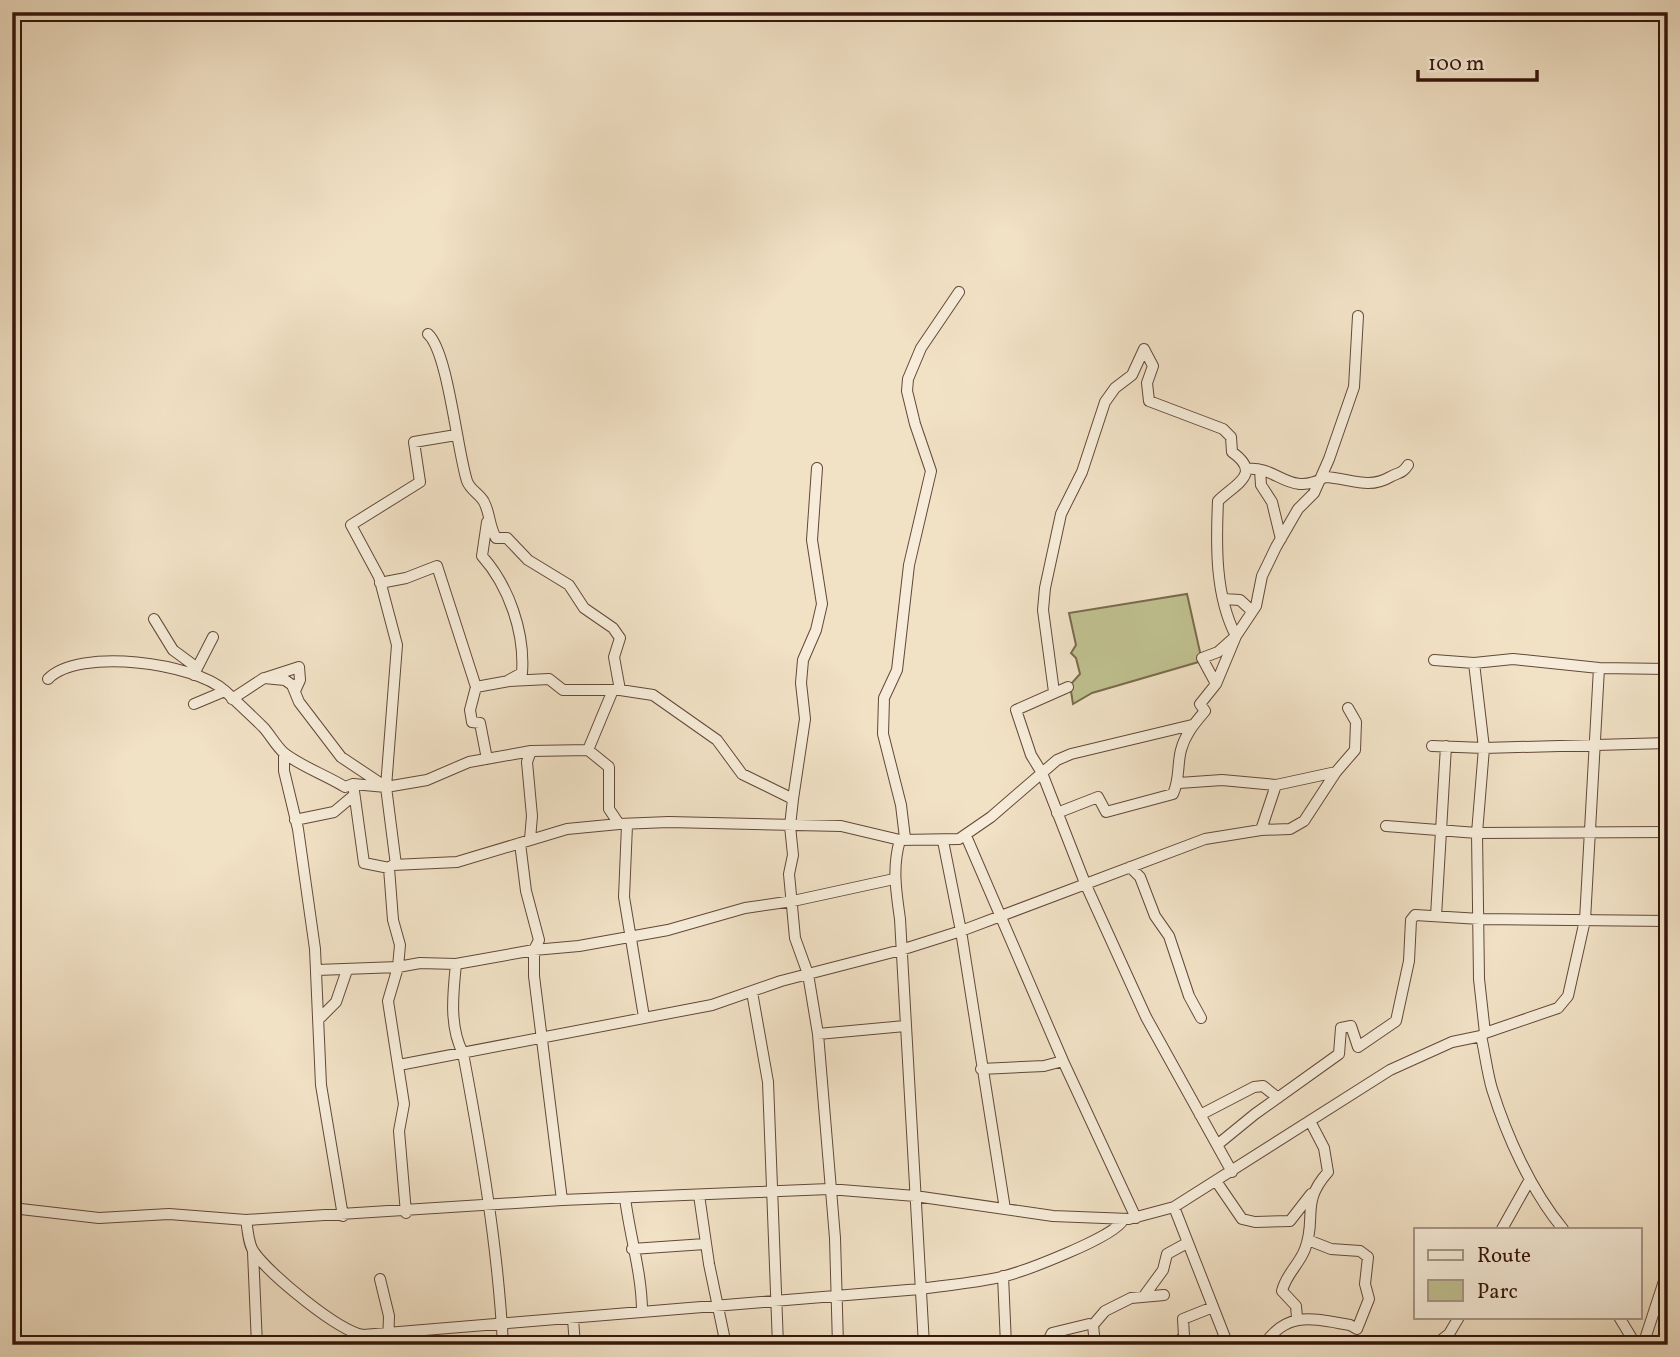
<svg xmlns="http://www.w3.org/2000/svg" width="1680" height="1357" viewBox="0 0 1680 1357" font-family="Vollkorn,serif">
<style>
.green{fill:#c0c190;stroke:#7a6b4d;stroke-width:2}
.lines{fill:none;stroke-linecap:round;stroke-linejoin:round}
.minor-casing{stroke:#634839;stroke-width:12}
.minor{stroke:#f6ecd9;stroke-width:10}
</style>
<rect width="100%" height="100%" fill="#f1e1c5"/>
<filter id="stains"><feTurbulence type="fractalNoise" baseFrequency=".00286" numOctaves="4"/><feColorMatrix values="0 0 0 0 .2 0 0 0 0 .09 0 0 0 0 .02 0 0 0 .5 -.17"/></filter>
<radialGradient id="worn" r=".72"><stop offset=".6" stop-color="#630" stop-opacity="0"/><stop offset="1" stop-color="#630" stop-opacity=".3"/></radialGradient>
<path class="green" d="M1187 594 1202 661 1092 693 1073 704 1070 685 1080 674 1076 658 1071 653 1076 645 1069 613Z"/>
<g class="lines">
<defs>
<path id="minor" d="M1665 200 1668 199
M428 334C448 352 457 450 467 481 470 490 480 494 484 502 490 513 489 526 496 538H507L528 560 569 585 584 608 613 628 620 638 614 657 620 690
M1247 469C1277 465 1289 498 1325 477 1349 478 1368 490 1390 477 1399 472 1402 474 1408 465
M1260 470 1261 485 1272 502 1281 539
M487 522 482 556C509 586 525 633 522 673L509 680
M380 583 406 578 437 566 476 687
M1223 599 1240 600 1252 611
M154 619 173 650 192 664 194 675
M1434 660 1474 663 1513 659 1599 668 1668 669
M1474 663 1484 748 1477 833 1479 979 1485 1033 1481 1036C1485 1053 1487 1072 1492 1089 1507 1137 1531 1190 1563 1229
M194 674 213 637
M265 678 299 667 300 680 295 691
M48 679C79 647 195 663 225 691 238 703 252 716 264 728 271 736 276 746 284 753 302 767 326 775 345 787L353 784 386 787 427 780 469 762 531 751 588 750 609 767V809L619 824
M1068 687 1016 710 1031 755 1042 773 1085 883 1146 1017 1232 1172
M1054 692 1043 610 1045 588 1061 514 1082 472 1105 402 1115 388 1132 375 1144 349 1153 366 1147 383 1149 401 1223 429 1231 437 1232 452C1263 474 1235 484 1218 501 1216 545 1215 596 1236 636L1218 652 1202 658 1216 684
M232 699 264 678 285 680 292 685 299 702 341 757 383 785
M194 704 225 691
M1432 746 1484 748 1668 743
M588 750 613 690
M284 753V771L298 829 315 949 321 1085 343 1216
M487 759 480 723 472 722 470 710 476 687 509 681 549 679 563 690H620L653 695 717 740 742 774 793 799 790 826 793 855 789 874 795 938 808 974 818 1034 835 1238 838 1345
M1179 783 1222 780 1276 785
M353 784 364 863 389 868 393 865 457 862 567 829 619 824 669 822 841 826 900 840 959 839 991 817 1057 760 1071 754 1192 725
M793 799 805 719 801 683 803 660 816 630 822 604 812 540 817 468
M1057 813 1098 797 1106 812 1173 794C1180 779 1177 765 1181 750 1185 734 1195 723 1205 711L1200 704 1216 684 1236 636 1256 606 1262 576 1276 547 1298 509 1314 493 1329 459 1354 387 1358 316
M295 820 334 812 353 796
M627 825 624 897 644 1017
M1386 826 1477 833 1668 832
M1261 830 1276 785 1336 772
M966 836 1063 1061 1136 1218
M905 838 901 805 883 734 884 698 897 670 909 565 931 471 915 424 907 391 908 379 921 348 959 292
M530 839 532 816 527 762 531 751
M900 840C892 867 896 891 900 919L924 1345
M943 841 961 931 1005 1209
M520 843 526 891 539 940 534 950V976L562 1200
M396 865 386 787 397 645 379 577 351 525 420 482 414 442 456 435
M1130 867 1140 877 1155 916 1169 936 1189 996 1201 1018
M389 868 393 920 400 945 398 967 388 1001 404 1104 399 1131 406 1213
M1436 916 1446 746
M456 964C453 993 449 1027 463 1053 481 1149 498 1247 503 1345
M317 970 398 967 420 963 456 964 534 950 579 946 668 930 745 908 793 901 894 879
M752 992 768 1082 778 1345
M318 1020 336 1002 347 970
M1485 1033 1558 1008 1568 996 1585 920 1599 668
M818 1034 905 1026
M399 1065 712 1005 781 981 901 950 961 931 1205 839 1261 830 1290 829 1304 821 1336 772 1355 750 1356 722 1348 708
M981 1069 1044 1066 1063 1061
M1200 1115 1254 1087 1263 1086 1278 1098
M1217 1145 1255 1114 1339 1054 1341 1028 1351 1026 1358 1047 1396 1021 1409 961 1411 920 1415 915 1480 919 1668 921
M1216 1181 1242 1219 1255 1222 1290 1221 1311 1194
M699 1195 709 1264 726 1345
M625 1198C630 1237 642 1274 642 1312
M1174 1207 1228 1345
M12 1208 99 1218 169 1214 246 1220 562 1200 829 1189 915 1196 1053 1216 1129 1219 1174 1207 1390 1070 1452 1042 1481 1036
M246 1220C248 1230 248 1244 254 1252 269 1274 338 1331 363 1335L920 1289C947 1285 975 1283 1001 1277 1023 1272 1115 1237 1123 1220
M1502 1229 1529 1181
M632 1249 705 1244
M253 1252 257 1345
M1003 1276 1006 1345
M380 1279 389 1316 388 1345
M1144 1296 1163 1270 1167 1254 1187 1243
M1619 1317 1636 1345
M1297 1318 1296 1306 1282 1291C1286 1274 1299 1265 1305 1249 1317 1218 1300 1203 1328 1172L1324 1148 1311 1123
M573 1319 575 1345
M1093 1325 1105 1311 1131 1298 1164 1295
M1046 1345 1052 1333 1089 1324 1093 1325 1095 1345
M1175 1345 1184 1336 1183 1319 1213 1307
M1264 1345C1287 1310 1314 1319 1350 1325L1357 1329 1369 1299 1365 1284 1368 1257 1360 1251 1331 1249 1308 1240
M1435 1345 1449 1334 1459 1317
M1643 1345 1664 1281 1668 1213"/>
</defs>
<use href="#minor" class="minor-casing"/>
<use href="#minor" class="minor"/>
</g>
<rect width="1680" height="1357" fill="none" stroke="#f1e1c5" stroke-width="42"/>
<rect x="14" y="14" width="1652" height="1329" fill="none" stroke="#34150a" stroke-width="3.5"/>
<rect x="21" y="21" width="1638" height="1315" fill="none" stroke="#34150a" stroke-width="2"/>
<rect x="1414" y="1228" width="228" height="91" fill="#f6ecd9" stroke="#a89686" stroke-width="2"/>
<rect x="1428" y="1250" width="35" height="10" fill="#f6ecd9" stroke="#a89686" stroke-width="2"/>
<text x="1477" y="1262" font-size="21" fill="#34150a">Route</text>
<rect x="1428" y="1280" width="35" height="21" fill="#c0c190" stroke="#a89686" stroke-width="2"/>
<text x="1477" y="1298" font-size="21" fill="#34150a">Parc</text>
<path d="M1418 70v10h119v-10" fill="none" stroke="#34150a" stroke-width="3.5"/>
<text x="1428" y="70" font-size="21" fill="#34150a" stroke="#f6ecd9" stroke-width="5" paint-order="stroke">100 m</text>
<rect width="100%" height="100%" filter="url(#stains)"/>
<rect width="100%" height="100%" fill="url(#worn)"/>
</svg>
